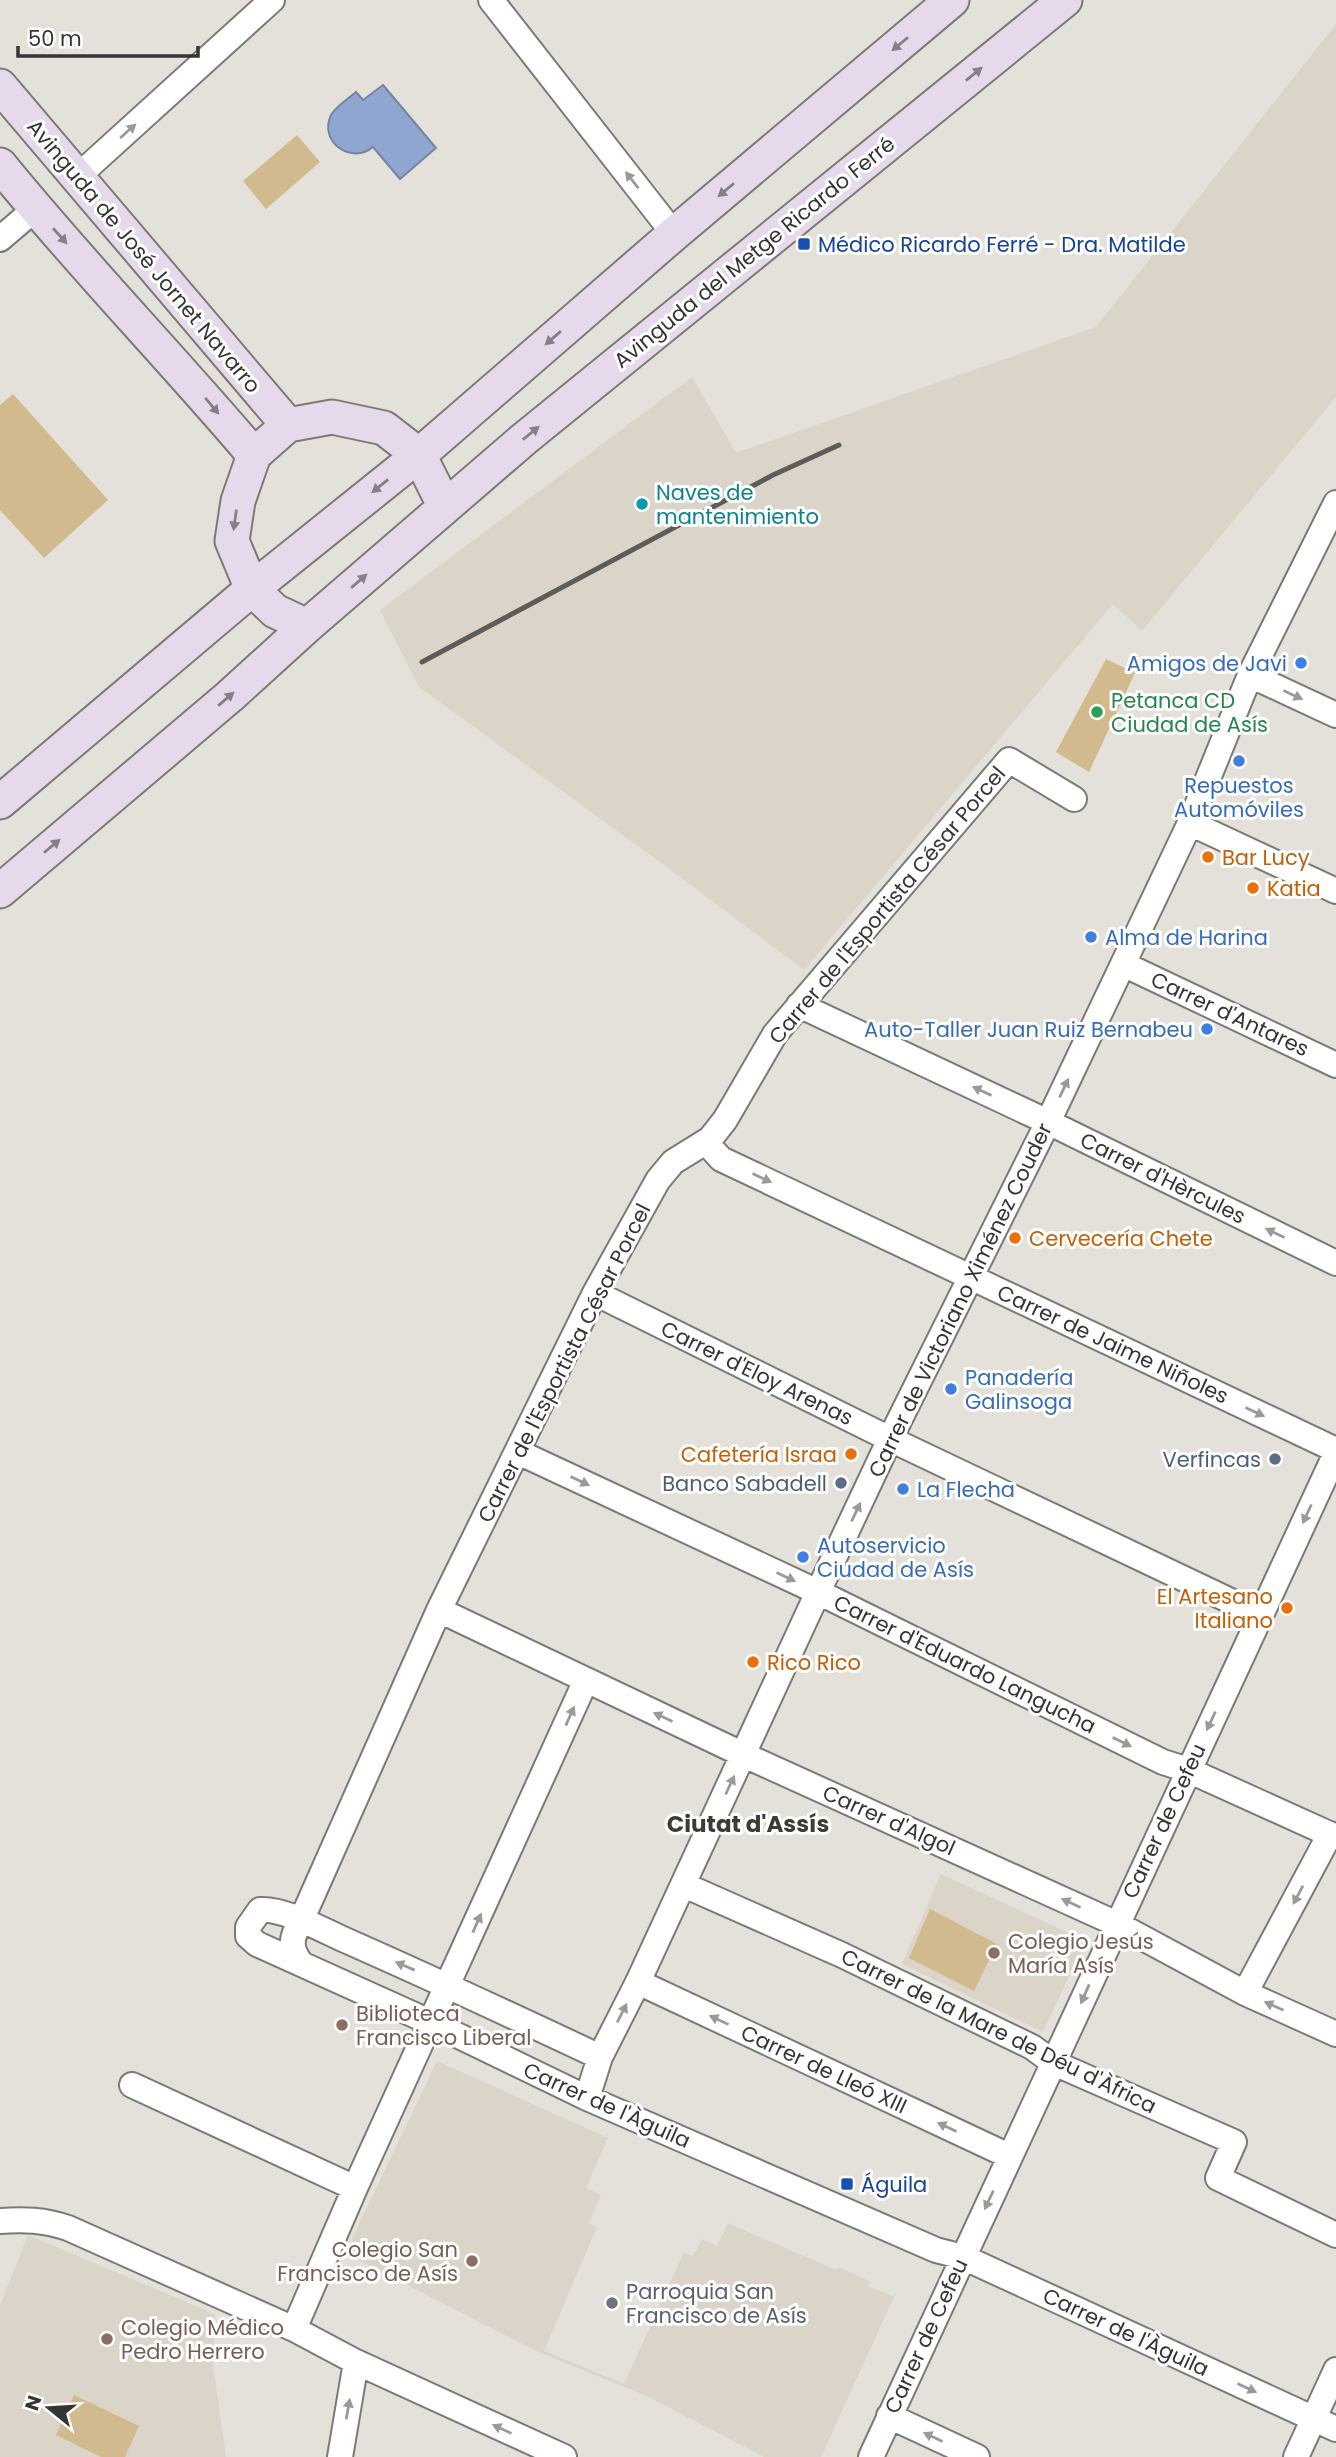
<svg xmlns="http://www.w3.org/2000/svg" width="1336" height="2457" viewBox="0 0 1336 2457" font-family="Poppins,sans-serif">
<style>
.built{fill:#dbd5c9}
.green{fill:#d1ba8d}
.water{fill:#90a6d0;stroke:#7584a1;stroke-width:2}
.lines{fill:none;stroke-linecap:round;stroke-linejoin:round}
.street-casing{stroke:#7d7a75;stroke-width:28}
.secondary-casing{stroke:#7d7a75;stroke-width:37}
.street{stroke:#fff;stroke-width:24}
.secondary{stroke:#e6d9eb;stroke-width:33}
.rail{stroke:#5d5c59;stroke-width:5}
.oneway{fill:#857f86}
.oneway2{fill:#9a9a99}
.transit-dot{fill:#1a4fb4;stroke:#fff;stroke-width:2.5}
.culture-dot{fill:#0f9aa8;stroke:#fff;stroke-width:2.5}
.shop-dot{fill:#3f7fe0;stroke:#fff;stroke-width:2.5}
.leisure-dot{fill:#2e9e5b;stroke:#fff;stroke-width:2.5}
.food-dot{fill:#e8710a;stroke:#fff;stroke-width:2.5}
.service-dot{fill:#5c6f8a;stroke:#fff;stroke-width:2.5}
.education-dot{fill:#8d6e63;stroke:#fff;stroke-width:2.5}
.worship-dot{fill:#6b7280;stroke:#fff;stroke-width:2.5}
.labels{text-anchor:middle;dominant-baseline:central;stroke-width:6;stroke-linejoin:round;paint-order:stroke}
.transit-label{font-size:21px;fill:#164399;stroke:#fff;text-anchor:start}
.street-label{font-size:21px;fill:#363533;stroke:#fff}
.culture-label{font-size:21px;fill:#0d838f;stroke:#fff;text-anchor:start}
.shop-label{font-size:21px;fill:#366cbe;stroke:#fff;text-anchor:start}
.leisure-label{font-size:21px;fill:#27864d;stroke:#fff;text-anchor:start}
.food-label{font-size:21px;fill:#c56008;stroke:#fff;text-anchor:start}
.service-label{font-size:21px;fill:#4e5e75;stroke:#fff;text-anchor:end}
.education-label{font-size:21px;fill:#785e54;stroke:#fff;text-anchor:start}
.worship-label{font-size:21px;fill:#5b616d;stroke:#fff;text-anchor:start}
.neighbourhood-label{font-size:23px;font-weight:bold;fill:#3d3b36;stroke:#fff}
</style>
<rect width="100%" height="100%" fill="#e4e1db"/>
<path class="built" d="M1336 24V397L1142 631 1113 604 804 970 668 868 419 687 380 610 692 377 736 453 1096 327Z
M941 1874 1086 1941 1043 2032 902 1964Z
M437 2061 608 2138 586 2188 601 2195 589 2223 597 2227 544 2351 624 2384 684 2252 693 2256 702 2239 717 2246 728 2223 836 2270 838 2267 869 2281 868 2286 894 2297 821 2457H764L647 2396 536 2351 345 2253Z
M28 2235 215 2314 213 2364 226 2457H0V2305Z"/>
<path class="green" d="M297 135 320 162 266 209 243 181Z
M13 394 108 500 44 558 0 510V405Z
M1106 659 1135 673 1089 772 1056 752Z
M930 1909 997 1944 974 1991 909 1958Z
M74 2395 139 2426 125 2457H101L56 2435Z"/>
<path class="water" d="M383 85 436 148 400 179 373 147C352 165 318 142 331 115 336 106 348 99 356 92L363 100Z"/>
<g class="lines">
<defs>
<path id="street" d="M491 0 674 234
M77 177 272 0
M0 239 35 209
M1250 675 1336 715
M1190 823 1336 891
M1123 964 1336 1065
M799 1005 1048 1122 1336 1263
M710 1139 712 1149 721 1159 1336 1450
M595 1293 890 1439 1260 1615
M518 1452 818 1592 1163 1762 1188 1770 1336 1837
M439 1610 744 1755 1117 1924 1245 1993 1336 2034
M684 1885 842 1955 1032 2047 1054 2063 1234 2142 1218 2178 1336 2235
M301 1963C289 1948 291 1937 301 1921L439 1610 595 1293 658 1180 673 1162 710 1139 725 1120 775 1034 1009 760 1074 799
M638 1982 1009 2156
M1245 1993 1330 1834
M600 2057C515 2017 431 1978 345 1940 322 1930 284 1908 260 1910L248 1927V1936L257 1944 432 2023 587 2098 936 2250 963 2257 1336 2429
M132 2085 355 2188
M587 2098 600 2057 638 1982 818 1592 890 1439 1048 1122 1190 823 1250 675 1336 503
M0 2221C24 2219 44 2220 68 2228L294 2329 356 2362 564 2457
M294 2329 355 2188 586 1680
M889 2416 977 2457
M340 2457 356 2362
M871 2457 1336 1453
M1296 2457 1336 2370"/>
<path id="secondary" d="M0 86 288 425
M0 165C81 265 171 357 254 455
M307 626 275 611 252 589 232 541 238 501 254 455 288 425 332 417 384 428 419 455 445 507
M0 802 252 589 419 455 674 234 952 0
M0 891 230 696 307 626 524 439 1065 0"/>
</defs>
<use href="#street" class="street-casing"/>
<use href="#secondary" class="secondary-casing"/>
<use href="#street" class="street"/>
<use href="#secondary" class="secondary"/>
<path class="rail" d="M422 662 773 475 839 445"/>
</g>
<defs><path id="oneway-solid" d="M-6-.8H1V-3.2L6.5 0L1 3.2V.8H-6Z" transform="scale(1.75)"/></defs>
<g class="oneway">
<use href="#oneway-solid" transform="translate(900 44) rotate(140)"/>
<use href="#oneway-solid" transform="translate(974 74) rotate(-39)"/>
<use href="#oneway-solid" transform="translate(726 190) rotate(140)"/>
<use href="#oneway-solid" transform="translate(60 236) rotate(48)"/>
<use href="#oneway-solid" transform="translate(553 338) rotate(139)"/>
<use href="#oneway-solid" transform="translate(212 406) rotate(50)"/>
<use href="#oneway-solid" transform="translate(531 433) rotate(-39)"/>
<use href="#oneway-solid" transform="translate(380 486) rotate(141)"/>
<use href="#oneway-solid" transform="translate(235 520) rotate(98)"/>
<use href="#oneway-solid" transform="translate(359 581) rotate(-41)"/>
<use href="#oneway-solid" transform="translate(226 699) rotate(-41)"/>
<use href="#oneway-solid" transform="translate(52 846) rotate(-40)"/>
</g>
<g class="oneway2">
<use href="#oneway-solid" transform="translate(128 131) rotate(-42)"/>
<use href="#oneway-solid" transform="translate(632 180) rotate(-128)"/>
<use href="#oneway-solid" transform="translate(1293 695) rotate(25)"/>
<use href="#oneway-solid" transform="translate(1064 1088) rotate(-65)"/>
<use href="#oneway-solid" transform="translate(982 1091) rotate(-155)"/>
<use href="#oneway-solid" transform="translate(762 1178) rotate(25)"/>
<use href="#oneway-solid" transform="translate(1275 1233) rotate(-154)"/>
<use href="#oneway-solid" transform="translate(1255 1412) rotate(25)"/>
<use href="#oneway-solid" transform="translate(580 1481) rotate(25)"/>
<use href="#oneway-solid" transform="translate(856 1512) rotate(-65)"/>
<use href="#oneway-solid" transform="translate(1307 1514) rotate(115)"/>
<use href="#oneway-solid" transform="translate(786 1577) rotate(25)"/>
<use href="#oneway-solid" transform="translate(570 1716) rotate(-66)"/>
<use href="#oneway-solid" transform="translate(663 1717) rotate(-155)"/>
<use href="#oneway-solid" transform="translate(1211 1721) rotate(115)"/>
<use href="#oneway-solid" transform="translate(1122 1742) rotate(26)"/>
<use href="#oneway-solid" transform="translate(730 1785) rotate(-65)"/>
<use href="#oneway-solid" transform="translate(1298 1895) rotate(118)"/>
<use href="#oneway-solid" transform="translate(1071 1903) rotate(-155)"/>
<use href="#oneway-solid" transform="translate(477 1923) rotate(-66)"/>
<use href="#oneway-solid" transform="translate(405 1966) rotate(-157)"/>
<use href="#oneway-solid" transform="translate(1085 1994) rotate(114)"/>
<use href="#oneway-solid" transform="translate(1274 2006) rotate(-156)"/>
<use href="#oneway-solid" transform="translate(622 2013) rotate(-63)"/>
<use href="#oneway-solid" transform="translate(719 2020) rotate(-155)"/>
<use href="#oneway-solid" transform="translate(947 2127) rotate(-155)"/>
<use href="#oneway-solid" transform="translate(989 2200) rotate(115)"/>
<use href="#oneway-solid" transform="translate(1247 2388) rotate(25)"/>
<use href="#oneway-solid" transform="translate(348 2409) rotate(-80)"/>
<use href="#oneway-solid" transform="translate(502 2429) rotate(-155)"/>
<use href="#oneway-solid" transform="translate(933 2437) rotate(-155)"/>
</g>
<g class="transit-dot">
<rect x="797" y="237" width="14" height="14" rx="3.5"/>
<rect x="840" y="2177" width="14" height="14" rx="3.5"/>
</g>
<circle class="culture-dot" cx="642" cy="504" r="7"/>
<g class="shop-dot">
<circle cx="1301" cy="663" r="7"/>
<circle cx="1239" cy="761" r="7"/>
<circle cx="1091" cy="937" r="7"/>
<circle cx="1207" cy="1029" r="7"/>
<circle cx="951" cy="1389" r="7"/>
<circle cx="903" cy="1489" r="7"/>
<circle cx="803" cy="1557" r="7"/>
</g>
<circle class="leisure-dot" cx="1097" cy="712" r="7"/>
<g class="food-dot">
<circle cx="1208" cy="857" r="7"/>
<circle cx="1253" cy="888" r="7"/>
<circle cx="1015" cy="1238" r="7"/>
<circle cx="851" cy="1454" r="7"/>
<circle cx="1287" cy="1608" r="7"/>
<circle cx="753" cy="1662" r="7"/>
</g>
<g class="service-dot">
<circle cx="1275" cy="1459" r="7"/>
<circle cx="841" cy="1483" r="7"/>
</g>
<g class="education-dot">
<circle cx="994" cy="1953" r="7"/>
<circle cx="342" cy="2025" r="7"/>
<circle cx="472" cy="2261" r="7"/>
<circle cx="107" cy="2339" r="7"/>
</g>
<circle class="worship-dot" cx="612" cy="2303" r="7"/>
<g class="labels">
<g class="transit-label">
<text x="818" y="244">Médico Ricardo Ferré - Dra. Matilde</text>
<text x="861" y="2184">Águila</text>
</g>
<g class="street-label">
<text transform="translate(754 252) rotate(-39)">Avinguda del Metge Ricardo Ferré</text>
<text transform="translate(144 256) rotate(50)">Avinguda de José Jornet Navarro</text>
<text transform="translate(887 905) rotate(-50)">Carrer de l'Esportista César Porcel</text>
<text transform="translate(1230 1014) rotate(25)">Carrer d'Antares</text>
<text transform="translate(1163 1178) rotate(26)">Carrer d'Hèrcules</text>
<text transform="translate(960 1300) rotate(-64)">Carrer de Victoriano Ximénez Couder</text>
<text transform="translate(1113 1344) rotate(25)">Carrer de Jaime Niñoles</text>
<text transform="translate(564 1363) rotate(-63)">Carrer de l'Esportista César Porcel</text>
<text transform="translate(757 1373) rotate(26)">Carrer d'Eloy Arenas</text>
<text transform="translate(965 1664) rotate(26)">Carrer d'Eduardo Langucha</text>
<text transform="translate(889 1820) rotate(24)">Carrer d'Algol</text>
<text transform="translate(1164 1821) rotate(-65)">Carrer de Cefeu</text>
<text transform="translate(999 2031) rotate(26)">Carrer de la Mare de Déu d'Àfrica</text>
<text transform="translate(824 2069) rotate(25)">Carrer de Lleó XIII</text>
<text transform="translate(607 2105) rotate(24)">Carrer de l'Àguila</text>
<text transform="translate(1126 2332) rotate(25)">Carrer de l'Àguila</text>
<text transform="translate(926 2336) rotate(-65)">Carrer de Cefeu</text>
</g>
<g class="culture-label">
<text x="656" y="492">Naves de<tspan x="656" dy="24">mantenimiento</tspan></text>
</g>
<g class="shop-label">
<text x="1287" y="663" text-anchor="end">Amigos de Javi</text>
<text x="1239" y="785" text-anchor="middle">Repuestos<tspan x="1239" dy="24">Automóviles</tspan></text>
<text x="1105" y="937">Alma de Harina</text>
<text x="1193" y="1029" text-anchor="end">Auto-Taller Juan Ruiz Bernabeu</text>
<text x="965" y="1377">Panadería<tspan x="965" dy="24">Galinsoga</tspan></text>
<text x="917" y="1489">La Flecha</text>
<text x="817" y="1545">Autoservicio<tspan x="817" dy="24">Ciudad de Asís</tspan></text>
</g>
<g class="leisure-label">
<text x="1111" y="700">Petanca CD<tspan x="1111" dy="24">Ciudad de Asís</tspan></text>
</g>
<g class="food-label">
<text x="1222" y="857">Bar Lucy</text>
<text x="1267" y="888">Katia</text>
<text x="1029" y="1238">Cervecería Chete</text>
<text x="837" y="1454" text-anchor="end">Cafetería Israa</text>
<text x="1273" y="1596" text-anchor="end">El Artesano<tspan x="1273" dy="24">Italiano</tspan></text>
<text x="767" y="1662">Rico Rico</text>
</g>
<g class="service-label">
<text x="1261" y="1459">Verfincas</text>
<text x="827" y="1483">Banco Sabadell</text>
</g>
<g class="education-label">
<text x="1008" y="1941">Colegio Jesús<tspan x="1008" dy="24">María Asís</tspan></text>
<text x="356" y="2013">Biblioteca<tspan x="356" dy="24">Francisco Liberal</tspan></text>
<text x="458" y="2249" text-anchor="end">Colegio San<tspan x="458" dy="24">Francisco de Asís</tspan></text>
<text x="121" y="2327">Colegio Médico<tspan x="121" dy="24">Pedro Herrero</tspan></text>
</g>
<g class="worship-label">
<text x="626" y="2291">Parroquia San<tspan x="626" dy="24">Francisco de Asís</tspan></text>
</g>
<g class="neighbourhood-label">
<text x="748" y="1824">Ciutat d'Assís</text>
</g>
</g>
<g transform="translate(49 2408) rotate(288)" stroke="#ffffff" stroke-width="5" paint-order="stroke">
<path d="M0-5L12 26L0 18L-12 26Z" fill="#363533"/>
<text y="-10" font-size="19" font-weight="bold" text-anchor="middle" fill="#363533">N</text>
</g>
<path d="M18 46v10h180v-10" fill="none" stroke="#363533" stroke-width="3.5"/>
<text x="28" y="46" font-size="21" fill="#363533" stroke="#ffffff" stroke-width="5" paint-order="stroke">50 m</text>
</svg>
